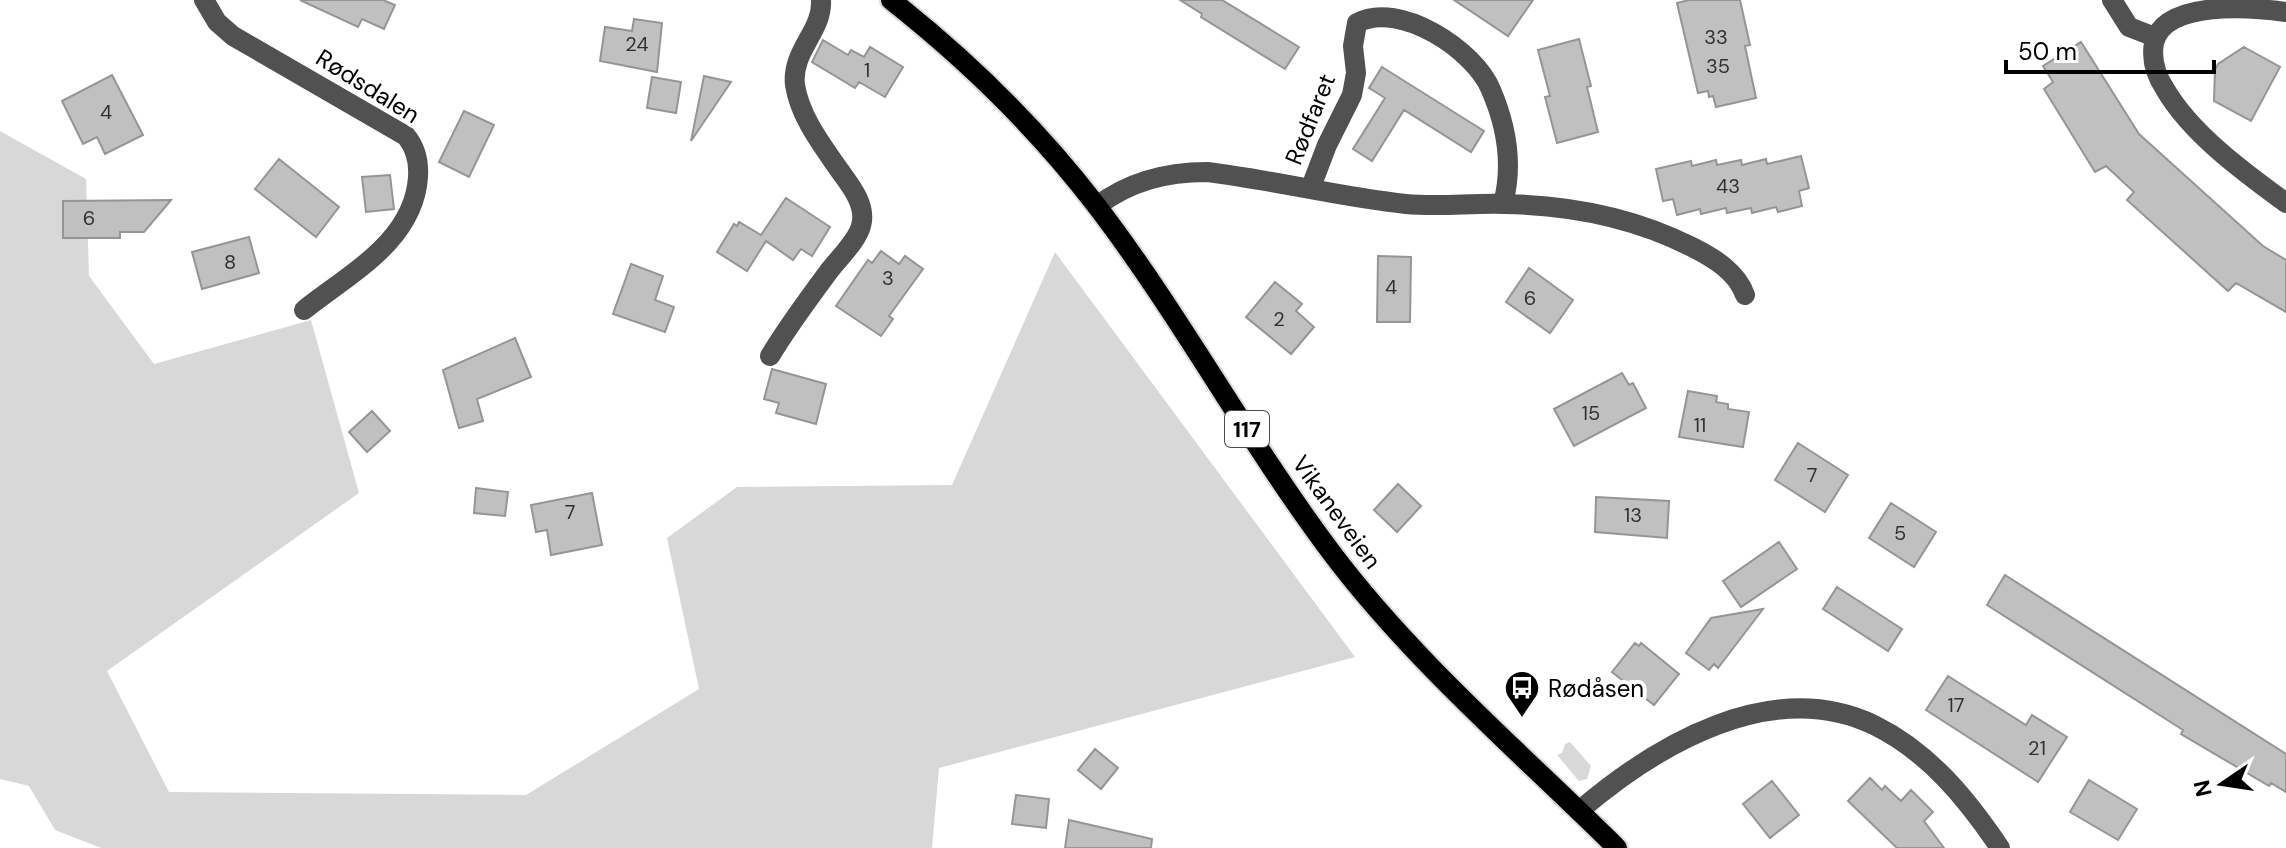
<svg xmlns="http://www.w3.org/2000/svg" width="2286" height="848" viewBox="0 0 2286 848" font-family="'DM Sans',sans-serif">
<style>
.green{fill:#d8d8d8}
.building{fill:#c0c0c0;stroke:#959595;stroke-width:2}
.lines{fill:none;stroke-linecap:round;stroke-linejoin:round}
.major-casing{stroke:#dbdbdb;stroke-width:24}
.minor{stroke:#515151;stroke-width:20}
.major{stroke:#000;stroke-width:20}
.labels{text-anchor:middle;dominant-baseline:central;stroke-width:8;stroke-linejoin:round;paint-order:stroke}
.number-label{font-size:20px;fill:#303030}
.shield{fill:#fff;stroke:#4c4c4c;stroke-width:2}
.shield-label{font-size:22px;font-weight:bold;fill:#000}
.street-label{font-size:24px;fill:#000;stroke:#fff}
.poi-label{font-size:24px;fill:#000;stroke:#fff;text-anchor:start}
</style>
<rect width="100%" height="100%" fill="#fff"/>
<path class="green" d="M0 131 86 179 89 276 154 364 311 320 359 493 107 671 169 792 526 795 699 689 667 538 737 487 952 485 1055 252 1355 657 939 768 932 848H101L55 830 29 786 0 779Z
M1570 742 1591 766 1587 779 1579 781 1557 755 1562 753 1565 744Z"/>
<path class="building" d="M300 0H383L395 5 384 29 362 19 358 27Z
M1180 0H1222L1299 47 1285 69 1201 17 1202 14Z
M1454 0H1533L1508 36Z
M1689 0H1740L1750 45 1745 46 1756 98 1716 107 1713 96 1709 97 1708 91 1698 93 1677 3Z
M634 19 662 23 657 72 600 61 605 27 632 31Z
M1579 39 1591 86 1587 87 1598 132 1557 143 1545 97 1550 96 1538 50Z
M823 40 848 55 851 50 864 57 870 47 903 67 885 97 859 82 855 88 812 62Z
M2081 42 2139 134 2263 246 2286 260V312L2236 283 2228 291 2127 200 2134 192 2106 166 2095 172 2044 89 2053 82 2043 66Z
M2244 47 2280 67 2251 121 2214 101 2215 70 2218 64Z
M1382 67 1484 131 1471 152 1404 110 1372 161 1353 149 1385 98 1369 88Z
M112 75 143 135 105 154 97 137 83 144 62 101Z
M704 76 731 82 691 141Z
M652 77 681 82 676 113 647 108Z
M464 111 494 125 469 177 439 162Z
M1801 156 1809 188 1799 191 1802 206 1778 212 1776 207 1752 213 1751 208 1727 213 1726 208 1701 214 1700 209 1677 215 1673 199 1663 201 1656 169 1691 161 1692 166 1716 160 1717 165 1741 160 1742 165 1766 159 1767 164Z
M279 159 339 207 316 237 255 189Z
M390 175 394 209 366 212 362 177Z
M786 198 830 227 812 256 801 249 793 260 766 241 747 271 717 252 734 224 737 226 739 222 761 235Z
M171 200 144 232H120V238H63V201Z
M249 237 259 273 202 289 192 252Z
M881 251 899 264 905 256 923 269 889 316 893 319 881 336 836 306 868 260 872 263Z
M1378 256 1411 257 1410 322H1377Z
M631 264 663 276 655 300 674 307 665 332 613 314Z
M1529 268 1573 300 1550 333 1506 302Z
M1275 282 1302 304 1296 311 1314 327 1291 354 1246 317Z
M515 338 531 377 477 399 483 421 459 428 443 370Z
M772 369 826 384 816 424 776 413 779 403 764 399Z
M1622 373 1629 385 1633 383 1646 408 1574 446 1554 409Z
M1688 391 1717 396 1716 402 1728 404V409L1749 412 1743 447 1679 437Z
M372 411 390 431 367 452 349 432Z
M1798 443 1848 475 1825 512 1775 480Z
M1398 484 1421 506 1397 532 1374 510Z
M476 488 508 492 505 516 474 513Z
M592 493 602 545 551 555 547 530 536 532 531 505Z
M1596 497 1669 501 1667 538 1595 532Z
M1891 503 1936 532 1914 567 1869 538Z
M1779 542 1797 569 1741 607 1723 581Z
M2005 575 2286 754V792L2271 783 2269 786 2181 734 2183 730 1987 605Z
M1837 587 1902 629 1888 651 1823 609Z
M1763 609 1718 668 1714 664 1709 670 1686 653 1711 618Z
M1635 643 1639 646 1641 643 1679 674 1654 705 1612 672Z
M1948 676 2026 725 2032 715 2067 737 2038 782 1926 710Z
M1095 749 1118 768 1101 789 1078 770Z
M1870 778 1882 790 1885 786 1901 801 1911 790 1933 812 1924 821 1944 848H1897L1848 801Z
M2089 780 2137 809 2118 840 2070 812Z
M1772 781 1799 815 1770 838 1743 804Z
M1016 795 1049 799 1046 828 1012 824Z
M1069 820 1152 839 1151 848H1065Z"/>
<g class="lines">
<defs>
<path id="major" d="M891 0C967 60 1037 128 1096 205 1181 316 1247 440 1331 552 1413 661 1520 752 1617 848"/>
</defs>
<use href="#major" class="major-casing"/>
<path class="minor" d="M204 0 217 22 233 36 406 136C416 148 419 161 418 177 414 241 349 274 304 310
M2112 0 2129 27 2155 37
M2286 12C2250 7 2164 0 2154 43 2151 60 2155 74 2165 89 2191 134 2245 173 2286 203
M1311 187 1327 145 1352 95 1356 73 1353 46 1357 23C1399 0 1475 50 1491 90 1507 127 1513 166 1503 204
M1097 206C1130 181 1166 172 1207 172 1274 180 1339 197 1406 204 1438 207 1471 203 1504 204 1570 205 1633 217 1692 247 1714 258 1737 272 1745 295
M770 356C788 326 809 298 829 271 839 258 857 241 861 226 867 206 851 186 840 171 822 145 800 117 795 85 791 51 823 31 821 0
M1579 811C1656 745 1772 676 1874 725 1929 752 1967 799 2000 848"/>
<use href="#major" class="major"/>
</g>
<defs>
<symbol id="bus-pin" viewBox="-11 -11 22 30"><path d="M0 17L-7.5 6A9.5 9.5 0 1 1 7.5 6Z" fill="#000" stroke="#fff"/><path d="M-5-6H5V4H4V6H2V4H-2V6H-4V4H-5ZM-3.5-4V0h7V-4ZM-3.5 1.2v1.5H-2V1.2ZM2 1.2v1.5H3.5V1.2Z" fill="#fff"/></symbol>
</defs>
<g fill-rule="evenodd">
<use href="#bus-pin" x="1502" y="668" width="40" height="54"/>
</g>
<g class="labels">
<g class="number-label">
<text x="1716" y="37">33</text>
<text x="637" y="44">24</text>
<text x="1718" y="66">35</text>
<text x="867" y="70">1</text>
<text x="106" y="112">4</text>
<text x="1728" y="186">43</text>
<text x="89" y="218">6</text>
<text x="230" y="262">8</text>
<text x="888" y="278">3</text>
<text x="1391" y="287">4</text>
<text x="1530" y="298">6</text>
<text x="1279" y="319">2</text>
<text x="1591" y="413">15</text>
<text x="1700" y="425">11</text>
<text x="1812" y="475">7</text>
<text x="570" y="512">7</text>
<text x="1633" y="515">13</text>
<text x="1900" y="533">5</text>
<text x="1956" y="705">17</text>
<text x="2037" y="748">21</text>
</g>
<rect class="shield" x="1225" y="411" width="44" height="36" rx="6"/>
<g class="shield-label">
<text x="1247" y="429">117</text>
</g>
<g class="street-label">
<text transform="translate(368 86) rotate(32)">Rødsdalen</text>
<text transform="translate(1310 119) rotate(-68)">Rødfaret</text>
<text transform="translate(1337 512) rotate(54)">Vikaneveien</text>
</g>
<g class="poi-label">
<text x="1548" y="688">Rødåsen</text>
</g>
</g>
<g transform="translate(2222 784) rotate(257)" stroke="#ffffff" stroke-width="6" paint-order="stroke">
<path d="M0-6L14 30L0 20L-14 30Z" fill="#000000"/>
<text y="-12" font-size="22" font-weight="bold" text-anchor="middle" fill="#000000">N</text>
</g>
<path d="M2006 60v12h208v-12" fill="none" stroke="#000000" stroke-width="4"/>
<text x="2018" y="60" font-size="24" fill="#000000" stroke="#ffffff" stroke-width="6" paint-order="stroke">50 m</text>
</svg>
